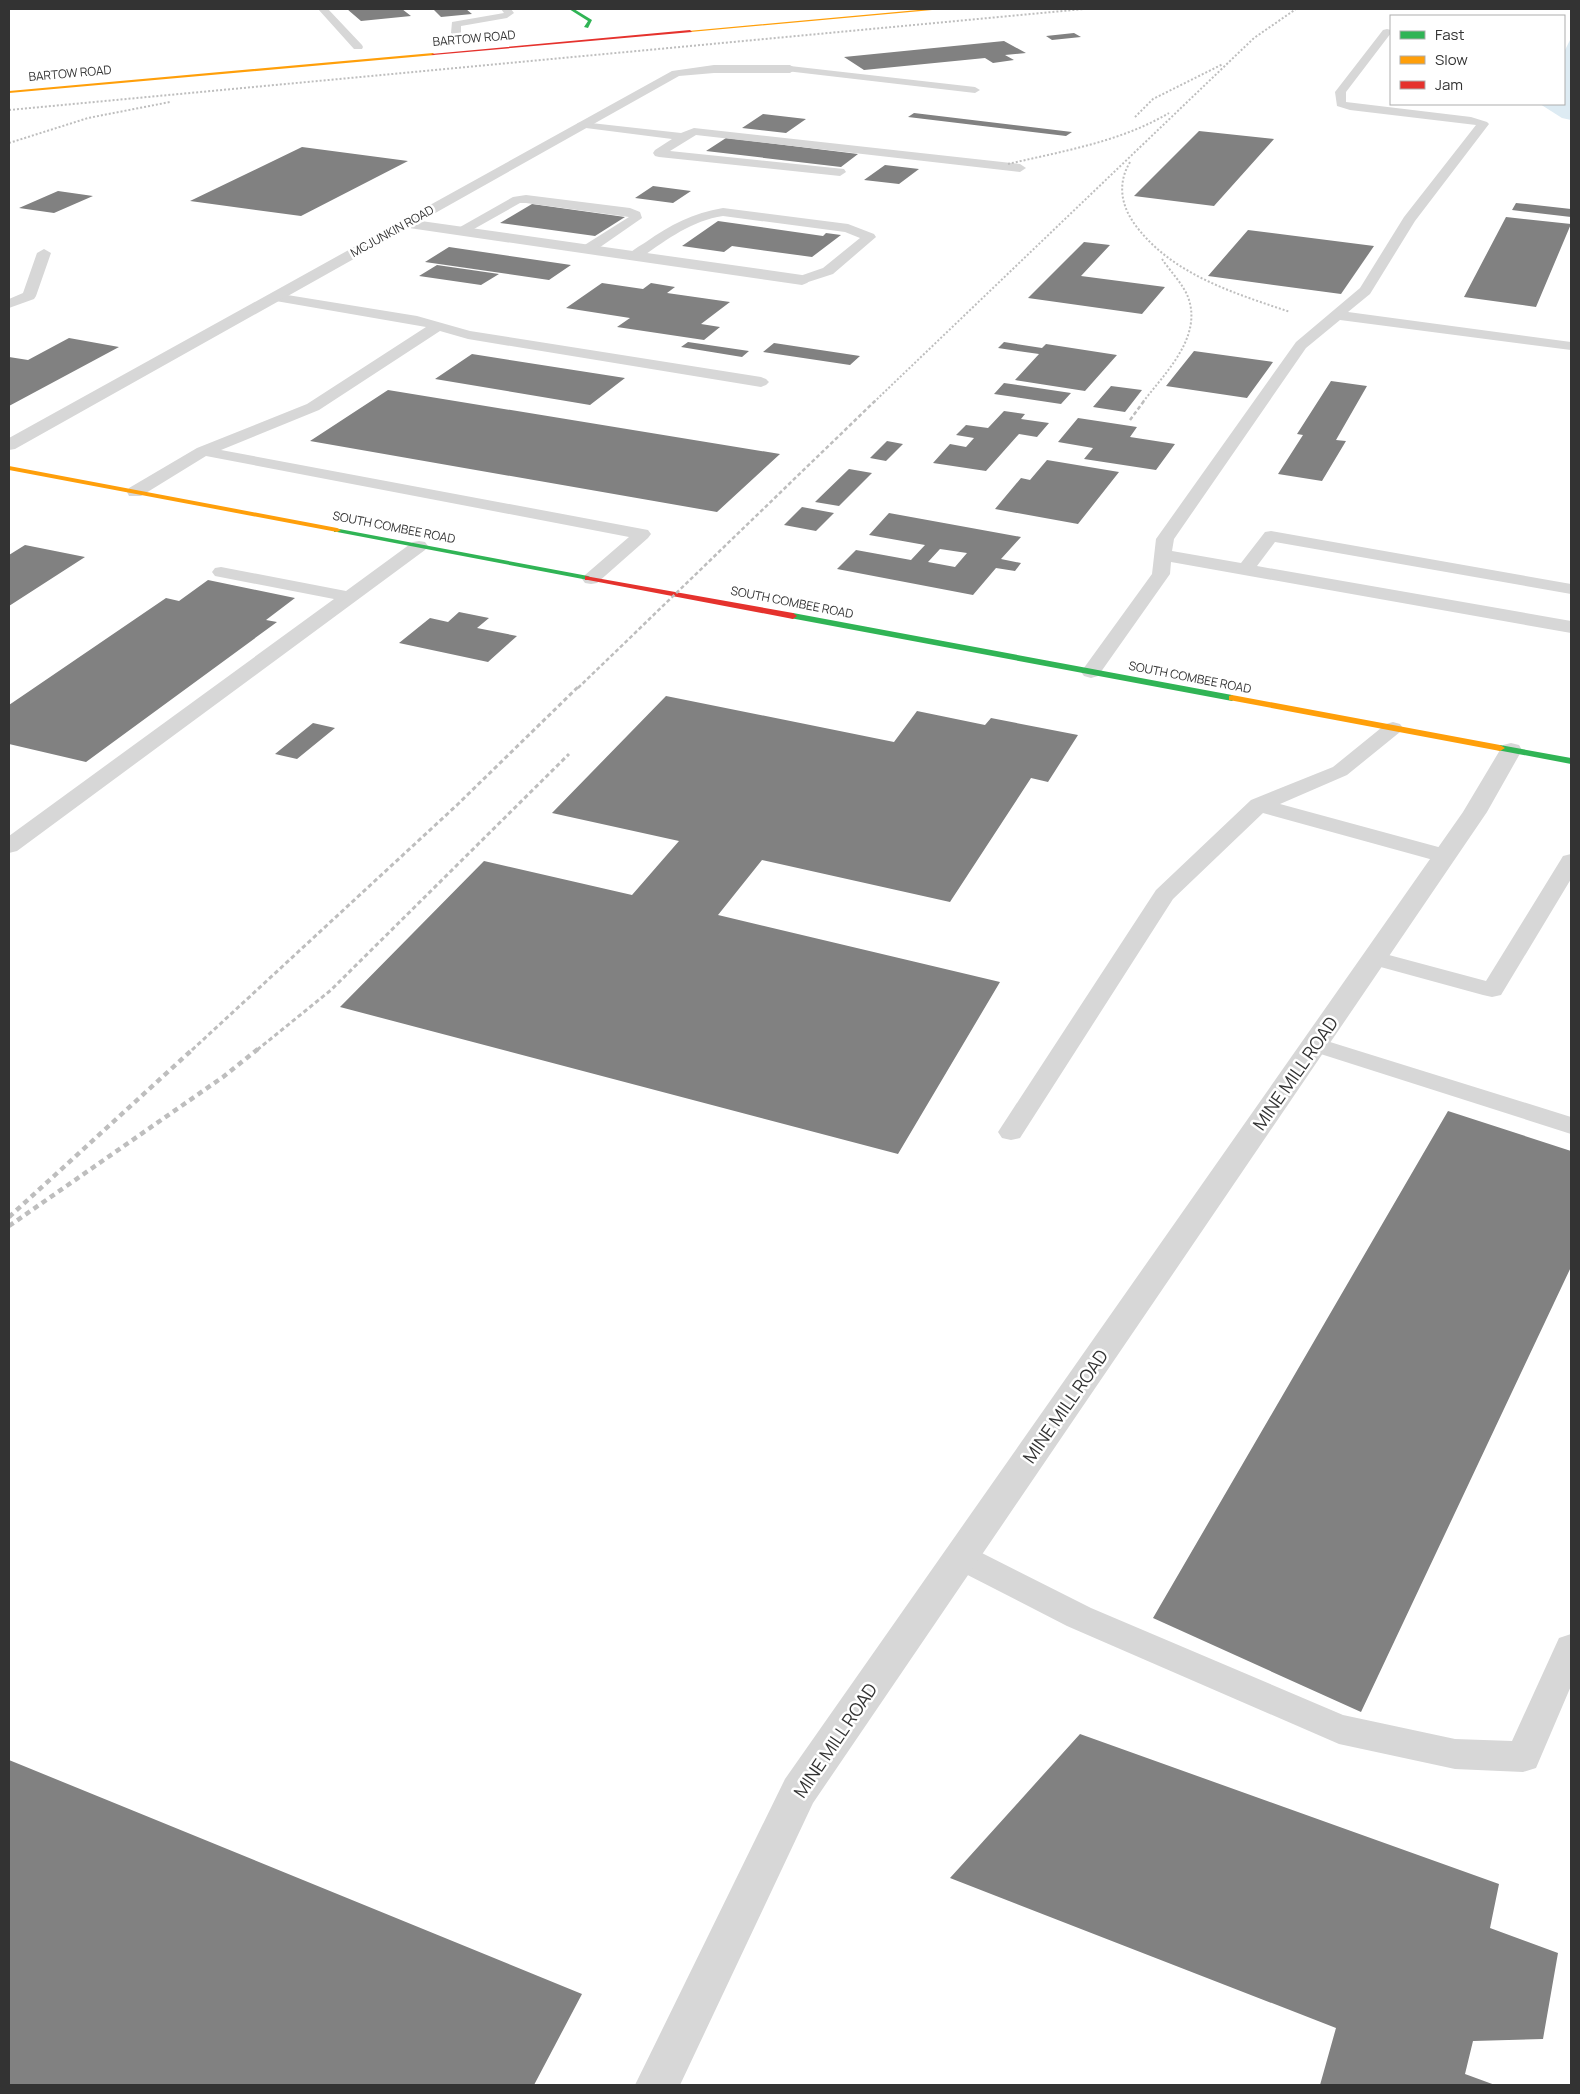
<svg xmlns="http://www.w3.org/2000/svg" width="1580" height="2094" viewBox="0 0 1580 2094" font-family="Manrope,sans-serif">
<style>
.water{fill:#ddebf3}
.building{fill:#818181;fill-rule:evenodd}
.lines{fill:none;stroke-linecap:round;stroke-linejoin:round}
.lane{fill:#d7d7d7;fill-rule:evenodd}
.street{fill:#d7d7d7;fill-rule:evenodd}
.fast{fill:#30b455;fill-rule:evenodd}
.slow{fill:#ff9f0a;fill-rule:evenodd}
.jam{fill:#e5322d;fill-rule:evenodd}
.rail-far3{stroke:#bebebe;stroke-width:2;stroke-dasharray:2 2;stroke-linecap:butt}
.rail-far2{stroke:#bebebe;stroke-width:2.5;stroke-dasharray:4 2.5;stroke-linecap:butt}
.rail-far1{stroke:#bebebe;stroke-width:3;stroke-dasharray:4.5 3;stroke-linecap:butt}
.rail{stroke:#bebebe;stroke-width:4.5;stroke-dasharray:5.5 4.5;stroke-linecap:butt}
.labels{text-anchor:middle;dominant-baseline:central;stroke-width:5;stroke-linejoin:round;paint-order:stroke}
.far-street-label{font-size:12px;fill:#333;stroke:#fff}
.near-street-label{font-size:18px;fill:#333;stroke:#fff}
</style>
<rect width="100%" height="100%" fill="#fff"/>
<path class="water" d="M1571 38V120L1562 118 1540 104H1564V52Z"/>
<path class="building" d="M347 9H402L411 16 361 21Z
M433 9H466L472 14 441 17Z
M1074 33 1081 37 1052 40 1046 36Z
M1004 41 1026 53 1005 55 1014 60 993 63 985 58 864 70 844 57Z
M914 113 1072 132 1066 136 908 117Z
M763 114 806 119 786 133 742 128Z
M1199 131 1274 139 1214 206 1134 196Z
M726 138 858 154 841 167 706 151Z
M302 147 408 161 301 216 190 201Z
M885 165 919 169 899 184 864 180Z
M653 186 691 191 673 203 635 198Z
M58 191 93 196 54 213 19 208Z
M1516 203 1571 209V217L1512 210Z
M532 204 625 217 595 236 500 223Z
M1506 217 1571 224 1536 307 1464 297Z
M718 221 823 236 826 233 841 235 812 257 732 246 724 252 682 246Z
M1248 230 1374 246 1341 294 1208 276Z
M1084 242 1110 245 1081 276 1165 287 1142 314 1028 298Z
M449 247 571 265 549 280 425 262Z
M437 265 499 274 481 285 419 276Z
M602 283 643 289 651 283 675 287 667 293 730 302 701 324 720 327 704 340 617 327 630 318 566 308Z
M69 338 119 347 9 406V357L28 360Z
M688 342 749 351 742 357 681 347Z
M1004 342 1042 348 1046 344 1117 355 1085 391 1015 380 1039 354 998 348Z
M774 343 860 356 850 365 763 352Z
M1194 351 1273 362 1247 398 1166 386Z
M472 354 625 378 590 405 435 379Z
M1331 381 1367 386 1336 440 1346 441 1322 481 1278 474 1303 435 1297 434Z
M1004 383 1071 393 1061 404 994 394Z
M1111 386 1142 390 1125 412 1093 407Z
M388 390 780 454 717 512 310 441Z
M1004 411 1025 414 1021 419 1049 423 1037 437 1019 434 986 471 933 463 950 444 966 447 974 438 956 435 966 425 988 428Z
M1078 418 1137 427 1130 437 1175 444 1156 470 1084 459 1093 448 1058 442Z
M887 441 903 444 886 461 870 458Z
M1047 460 1119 472 1078 524 995 509 1021 478 1030 480Z
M849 469 872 473 839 506 815 502Z
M802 507 834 513 816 531 784 525Z
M889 513 1021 537 1001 559 1021 563 1015 571 996 568 973 595 837 569 856 550 911 560 925 545 869 535ZM940 549 967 553 955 567 928 562Z
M25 545 85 557 9 606V555Z
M208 580 295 598 266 620 277 622 86 762 9 744V705L166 598 179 601Z
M459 612 489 618 477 628 517 636 488 662 399 643 430 618 448 622Z
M666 696 894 742 917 711 985 725 991 718 1078 735 1048 782 1031 778 950 902 762 860 718 915 1000 982 898 1154 340 1007 484 861 632 895 679 841 552 813Z
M313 723 335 728 297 759 275 754Z
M1448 1111 1571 1151V1267L1361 1712 1153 1618Z
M1080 1734 1499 1884 1490 1928 1558 1953 1543 2039 1473 2041 1465 2074 1495 2085H1320L1336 2028 950 1878Z
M9 1760 582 1994 534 2085H9Z"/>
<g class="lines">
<path class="lane" d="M318 9H328L362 45 363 47 362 49H354Z
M501 9H511L514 13 507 18 461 26V33L465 38 464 40H456L451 33 452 22 504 13Z
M1387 29 1391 30V33L1346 92V102L1471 117 1487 122 1489 124 1415 221 1370 294 1348 312 1571 342V350L1340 320 1306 348 1174 539 1172 551 1241 563 1265 532 1271 531 1571 584V594L1275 542 1257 566 1571 621V633L1171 562 1170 574 1098 676 1091 678 1084 676 1081 672 1152 574 1156 539 1296 342 1360 288 1404 217 1476 125 1350 110 1337 106 1335 92 1383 30Z
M790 66 975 87 980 90 975 93 786 71 785 69Z
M582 122 681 133 694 128 1020 164 1026 168 1020 172 696 135 670 151 844 169 846 172 840 176 659 157 655 156 653 153 655 150 672 139 578 127 576 125 578 123Z
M526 195 630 208 640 212 642 218 593 252 588 253 581 249 583 246 629 217 526 203H520L465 234 460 235 453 231 513 197Z
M723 208 848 224 874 234 876 237 833 274 802 284 797 283 795 280 797 277 823 268 860 238 845 232 723 216C690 221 665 241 639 259L634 260 627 256C632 250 640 246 646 242 670 225 693 213 723 208Z
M44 249 51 253 36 296 34 299 9 308V299L23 293 37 253Z
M275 293 417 316 470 331 761 377 766 379 769 382 766 385 761 387 468 339 440 331 319 410 221 450 648 530 651 534 648 538 597 583 591 584 585 583 582 579 585 575 629 537 206 456 141 496H129L127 492 129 488 197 448 307 404 426 327 270 300 268 297Z
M419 541 425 542 428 546 425 550 17 851 9 853V836L334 599 215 576 212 572 215 568 221 567 346 591 413 542Z
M1393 722 1400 724 1403 728 1400 732 1347 775 1280 804 1453 851 1456 856 1453 861 1445 863 1437 861 1263 813 1173 899 1020 1138 1011 1140 1002 1138 998 1132 1156 890 1251 800 1333 767 1386 724Z
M1571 854V879L1501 995 1492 997 1483 995 1366 963 1362 958 1366 953 1374 951 1486 981 1560 861 1563 856Z
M1314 1037 1571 1117V1134L1305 1049 1302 1044 1305 1039Z
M961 1544 972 1548 1091 1608 1343 1715 1455 1739 1512 1741 1559 1638 1571 1634V1686L1536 1768 1523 1772 1455 1769 1339 1744 1067 1626 950 1566 945 1557 950 1548Z"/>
<path class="street" d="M714 65H790L796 69 790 73H714L679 76 421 221 802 275 807 277 810 280 807 283 802 285 409 228 15 449 9 450V438L672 71Z
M1511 743 1519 745 1522 750 1487 812 813 1803 680 2085H635L785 1779 1463 812 1503 745Z"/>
<path class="fast" d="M569 9H574L592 20 588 28 584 27 588 21Z
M334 528 588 576 592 578 588 580 337 532H334Z
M793 613 1232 695 1236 698 1232 701 790 618 789 616Z
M1500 745 1571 758V764L1497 750 1495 748Z"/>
<path class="slow" d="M929 9H943L690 32 688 31Z
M433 53 435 55 9 93V91Z
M9 466 337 528 341 530 337 532 9 470Z
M1232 695 1500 745 1505 748 1500 751 1229 700V696Z"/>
<path class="jam" d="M690 30 692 32 433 55 431 54Z
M585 576 793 613 797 616 793 619 588 580H585Z"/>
<path class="rail-far3" d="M9 110 1084 9
M1135 117 1153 99 1223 64
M9 143 88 118 170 102
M1130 162C1117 184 1121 206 1136 226 1173 275 1234 293 1290 312
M1008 164C1063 151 1120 142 1169 113
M874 402 1254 38 1296 9
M1143 402C1165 373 1203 337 1188 297 1183 284 1170 271 1162 259"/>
<path class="rail-far2" d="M1130 420 1144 401
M578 688 875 401"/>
<path class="rail-far1" d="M192 1050 457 805 579 686
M257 1050 331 990 569 754"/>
<path class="rail" d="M9 1217 193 1049
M9 1226 223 1077 258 1049"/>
</g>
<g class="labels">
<g class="far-street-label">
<text transform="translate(474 38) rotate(-5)">BARTOW ROAD</text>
<text transform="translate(70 73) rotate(-5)">BARTOW ROAD</text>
<text transform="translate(392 231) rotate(-29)">MCJUNKIN ROAD</text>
<text transform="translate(394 527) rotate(11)">SOUTH COMBEE ROAD</text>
<text transform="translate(792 602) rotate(11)">SOUTH COMBEE ROAD</text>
<text transform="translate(1190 677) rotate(11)">SOUTH COMBEE ROAD</text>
</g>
<g class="near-street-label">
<text transform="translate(1295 1073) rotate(-55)">MINE MILL ROAD</text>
<text transform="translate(1065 1406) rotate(-55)">MINE MILL ROAD</text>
<text transform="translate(835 1740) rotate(-56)">MINE MILL ROAD</text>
</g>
</g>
<rect width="1580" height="2094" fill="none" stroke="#333333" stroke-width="20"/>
<rect x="1390" y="15" width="175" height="90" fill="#ffffff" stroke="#adadad"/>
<rect x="1400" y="31" width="25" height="8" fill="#30b455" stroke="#adadad"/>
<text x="1435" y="40" font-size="15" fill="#333333">Fast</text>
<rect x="1400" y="56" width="25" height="8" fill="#ff9f0a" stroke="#adadad"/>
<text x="1435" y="65" font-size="15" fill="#333333">Slow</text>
<rect x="1400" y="81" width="25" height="8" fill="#e5322d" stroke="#adadad"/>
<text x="1435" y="90" font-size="15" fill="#333333">Jam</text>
</svg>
